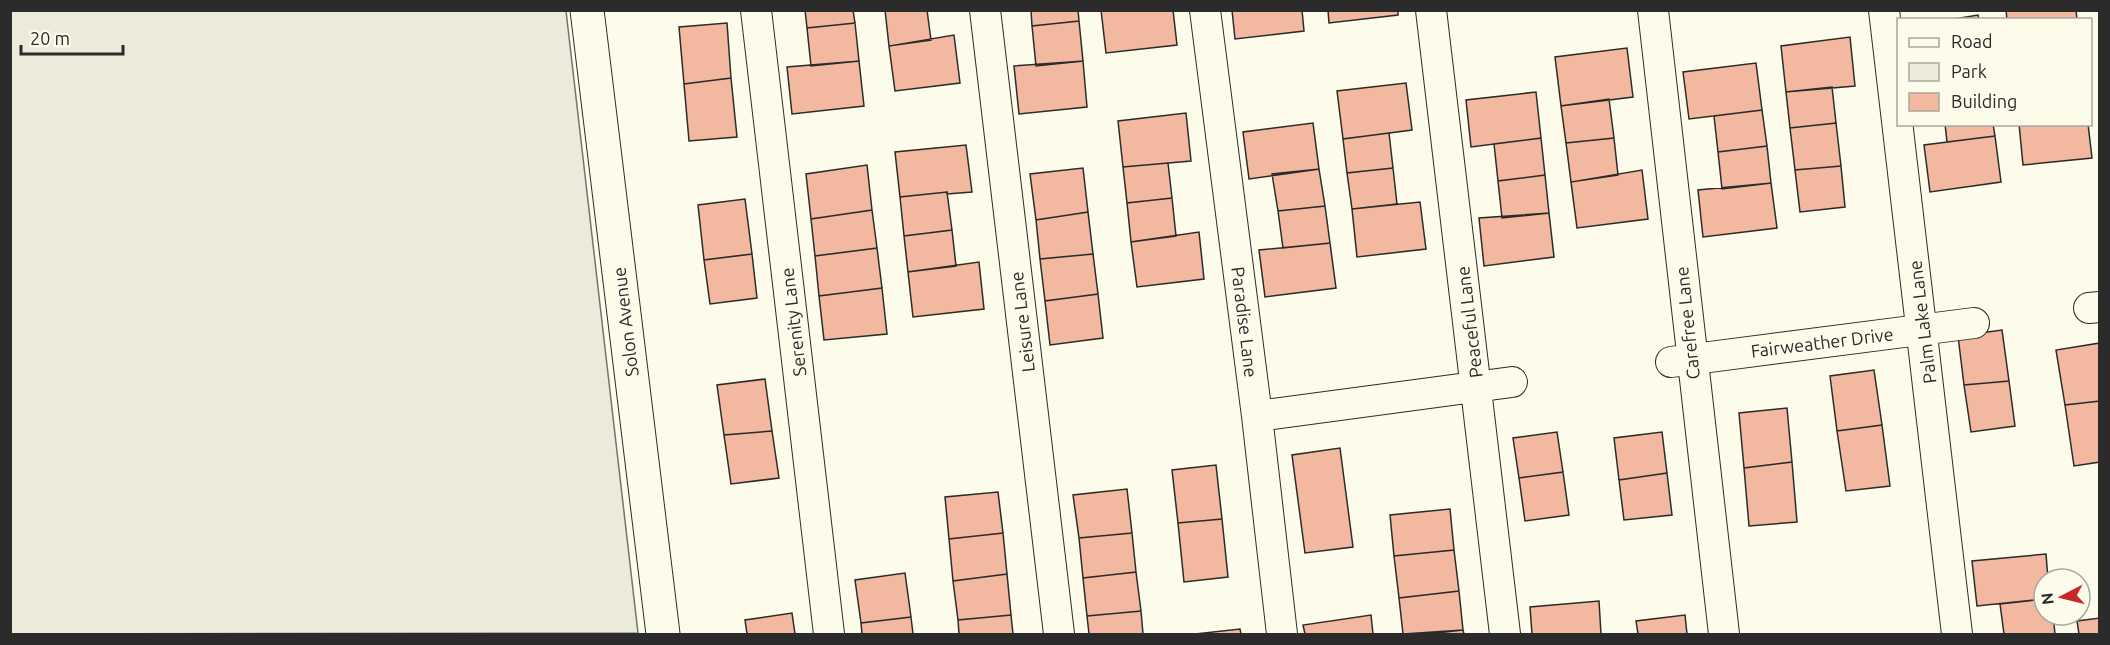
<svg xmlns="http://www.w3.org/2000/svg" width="2110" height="645" viewBox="0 0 2110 645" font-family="Ubuntu,sans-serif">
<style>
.green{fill:#ecebdb;stroke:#74746e;stroke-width:1.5}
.building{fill:#f2b8a0;stroke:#2b2b2b;stroke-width:1.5}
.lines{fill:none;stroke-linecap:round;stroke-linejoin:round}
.street-casing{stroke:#2b2b2b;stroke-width:32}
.secondary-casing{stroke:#2b2b2b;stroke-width:35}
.street{stroke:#fdfbea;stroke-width:30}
.secondary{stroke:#fdfbea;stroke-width:33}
.labels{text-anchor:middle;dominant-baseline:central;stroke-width:4.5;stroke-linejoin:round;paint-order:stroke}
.street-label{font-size:18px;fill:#2b2b2b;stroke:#fdfbea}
</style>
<rect width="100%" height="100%" fill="#fdfbea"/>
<path class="green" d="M10 11H566L638 633 11 634Z"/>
<path class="building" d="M805 10H853L855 23 807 28Z
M885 10H927L931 40 889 46Z
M1031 10H1078L1079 21 1032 26Z
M1101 10H1173L1177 45 1106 53Z
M1232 10H1302L1304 31 1235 39Z
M1328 10H1398V15L1329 23Z
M2006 10H2076L2077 20H2007Z
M1978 15 1979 20H1948Z
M1079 21 1083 61 1036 66 1032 26Z
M727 23 731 78 684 84 679 27Z
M855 23 859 61 811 66 807 28Z
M954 35 960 83 895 91 889 46Z
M1850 37 1855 86 1786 92 1781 46Z
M1627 48 1633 97 1561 106 1555 57Z
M859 61 864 106 792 114 787 67Z
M1083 61 1087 107 1019 114 1014 66Z
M1756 63 1762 110 1689 119 1683 72Z
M731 78 737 137 689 141 684 84Z
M1406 83 1412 130 1343 139 1337 91Z
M1832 87 1836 123 1790 128 1786 92Z
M1536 92 1541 138 1471 147 1466 100Z
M1609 99 1614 138 1566 143 1561 106Z
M1762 110 1767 146 1718 152 1714 116Z
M1186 113 1191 161 1123 167 1118 121Z
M1313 123 1319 169 1249 179 1243 132Z
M1836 123 1841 166 1795 170 1790 128Z
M1945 124H1993L1995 136 1947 142Z
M2019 124H2088L2092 158 2023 165Z
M1389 133 1393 168 1347 173 1343 139Z
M1995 136 2001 182 1930 192 1924 145Z
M1541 138 1545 175 1498 181 1494 144Z
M1614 138 1618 175 1571 182 1566 143Z
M966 145 972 192 947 194V192L900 197 895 152Z
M1767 146 1771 183 1722 189 1718 152Z
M1168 163 1172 198 1127 203 1123 167Z
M867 165 872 210 811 219 806 174Z
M1841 166 1845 207 1800 212 1795 170Z
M1083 168 1088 212 1036 220 1030 174Z
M1393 168 1397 204 1352 209 1347 173Z
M1319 169 1325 206 1278 211 1272 174Z
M1642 170 1648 219 1577 228 1571 182Z
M1545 175 1549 213 1502 218 1498 181Z
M1771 183 1777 228 1703 237 1698 190Z
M947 192 952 230 904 236 900 197Z
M1172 198 1176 236 1131 242 1127 203Z
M745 199 752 254 704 260 698 205Z
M1420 202 1426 249 1357 257 1352 209Z
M1325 206 1330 243 1283 248 1278 211Z
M872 210 877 248 815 256 811 219Z
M1088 212 1093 254 1040 259 1036 220Z
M1549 213 1554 257 1484 266 1479 218Z
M952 230 956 266 908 272 904 236Z
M1199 232 1204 279 1137 287 1131 242Z
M1330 243 1336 288 1265 297 1259 250Z
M877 248 882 288 819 296 815 256Z
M752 254 757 298 710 304 704 260Z
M1093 254 1098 294 1045 301 1040 259Z
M979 262 984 309 913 317 908 272Z
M882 288 887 334 824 340 819 296Z
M1098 294 1103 338 1050 345 1045 301Z
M2002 330 2009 381 1964 385 1958 336Z
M2100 343V401L2065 405 2056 350Z
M1874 370 1882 425 1837 431 1830 376Z
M765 379 772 431 724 435 717 385Z
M2009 381 2015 426 1971 432 1964 385Z
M2100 401V462L2074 466 2065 405Z
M1787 408 1792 462 1744 468 1739 413Z
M1882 425 1890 486 1846 491 1837 431Z
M772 431 779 478 731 484 724 435Z
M1557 432 1563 472 1519 478 1513 438Z
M1662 432 1667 473 1619 480 1614 438Z
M1340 448 1353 547 1305 553 1292 455Z
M1792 462 1797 522 1749 526 1744 468Z
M1216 465 1222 519 1178 523 1172 470Z
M1563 472 1569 515 1525 521 1519 478Z
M1667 473 1672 515 1624 520 1619 480Z
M1127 489 1132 533 1079 538 1073 495Z
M998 492 1003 533 949 539 945 497Z
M1450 509 1454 550 1394 556 1390 515Z
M1222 519 1228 577 1184 582 1178 523Z
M1003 533 1007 574 953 581 949 539Z
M1132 533 1136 572 1083 578 1079 538Z
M1454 550 1459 591 1399 598 1394 556Z
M2046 554 2048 579H2044V599L1977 606 1972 561Z
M1136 572 1141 611 1087 616 1083 578Z
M905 573 911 617 861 623 855 580Z
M1007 574 1011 615 958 620 953 581Z
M1459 591 1463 630 1403 634 1399 598Z
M2044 599V615H2053L2055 634H2004L2000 604Z
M1599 601 1601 634H1532L1530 607Z
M1141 611 1143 634H1089L1087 616Z
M792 613 795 634H747L745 620Z
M1011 615 1013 634H959L958 620Z
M1371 615 1373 634H1305L1303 625Z
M1685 615 1687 634H1638L1636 621Z
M911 617 913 634H862L861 623Z
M2100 618V634H2079L2077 621Z
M1240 629 1241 634H1195Z
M1463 630 1464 634H1428Z"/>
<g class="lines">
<defs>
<path id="street" d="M756 10 829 634
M985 10 1059 634
M1205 10 1257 416 1282 634
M1431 10 1505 634
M1653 10 1724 634
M1884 10 1957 634
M2089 308 2100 307
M1671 362 1974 323
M1257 416 1512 382"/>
<path id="secondary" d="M587 10 663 634"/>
</defs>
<use href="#street" class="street-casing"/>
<use href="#secondary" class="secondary-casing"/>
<use href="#street" class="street"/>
<use href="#secondary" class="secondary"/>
</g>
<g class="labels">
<g class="street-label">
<text transform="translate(625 322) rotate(-97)">Solon Avenue</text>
<text transform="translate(793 322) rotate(-97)">Serenity Lane</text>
<text transform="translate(1022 322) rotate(-97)">Leisure Lane</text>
<text transform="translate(1245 322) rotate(83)">Paradise Lane</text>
<text transform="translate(1469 322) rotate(-97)">Peaceful Lane</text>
<text transform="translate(1922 322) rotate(-97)">Palm Lake Lane</text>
<text transform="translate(1687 323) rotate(-96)">Carefree Lane</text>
<text transform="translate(1822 342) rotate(-7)">Fairweather Drive</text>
</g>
</g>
<rect width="2110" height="645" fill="none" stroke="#2b2b2b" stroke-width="24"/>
<rect x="1897" y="18" width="195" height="108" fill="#fdfbea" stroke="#a9a89e" stroke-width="1.5"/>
<rect x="1909" y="38" width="30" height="9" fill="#fdfbea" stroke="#a9a89e" stroke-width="1.5"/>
<text x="1951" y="48" font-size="18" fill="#2b2b2b">Road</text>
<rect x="1909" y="63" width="30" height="18" fill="#ecebdb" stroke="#a9a89e" stroke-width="1.5"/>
<text x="1951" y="78" font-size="18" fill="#2b2b2b">Park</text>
<rect x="1909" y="93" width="30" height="18" fill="#f2b8a0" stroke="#a9a89e" stroke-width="1.5"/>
<text x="1951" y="108" font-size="18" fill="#2b2b2b">Building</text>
<g transform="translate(2062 597) rotate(263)"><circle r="28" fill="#fdfbea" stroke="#a9a89e" stroke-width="1.5"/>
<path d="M0-4.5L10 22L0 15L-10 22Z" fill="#c62828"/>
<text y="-9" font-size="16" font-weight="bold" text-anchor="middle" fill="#2b2b2b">N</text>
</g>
<path d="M21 45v9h102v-9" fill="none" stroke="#2b2b2b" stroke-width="3"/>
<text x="30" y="45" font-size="18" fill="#2b2b2b" stroke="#fdfbea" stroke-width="4.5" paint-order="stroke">20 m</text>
</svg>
